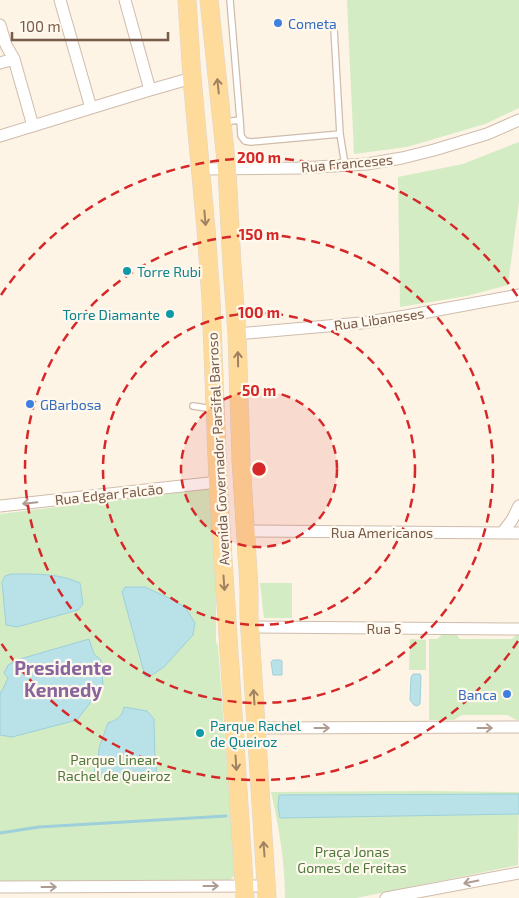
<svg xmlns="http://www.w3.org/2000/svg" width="519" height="898" viewBox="0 0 519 898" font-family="'Exo 2',sans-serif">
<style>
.green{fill:#d3ecc3}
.water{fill:#b8e1e8;stroke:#9ed0db}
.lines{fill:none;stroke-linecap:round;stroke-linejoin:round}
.stream{stroke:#9ed0db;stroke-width:3}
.service-casing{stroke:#d0bcab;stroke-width:8}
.minor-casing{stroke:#d0bcab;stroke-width:13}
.primary-casing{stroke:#dcd4d0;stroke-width:19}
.service{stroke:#fff;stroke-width:5.5}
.minor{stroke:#fff;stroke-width:11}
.primary{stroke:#ffdb9b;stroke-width:18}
.oneway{stroke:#a08162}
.oneway2{stroke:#ae9c92}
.ring{fill:none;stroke:#d62828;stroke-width:2.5;stroke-dasharray:9 6}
.shop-dot{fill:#3f7fe0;stroke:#fff8ed;stroke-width:2}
.culture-dot{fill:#0f9aa8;stroke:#fff8ed;stroke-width:2}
.labels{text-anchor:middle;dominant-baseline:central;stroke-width:4.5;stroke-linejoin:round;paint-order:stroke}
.shop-label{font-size:14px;fill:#366cbe;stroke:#fff8ed;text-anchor:start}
.street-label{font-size:14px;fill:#785a49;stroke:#fff8ed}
.culture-label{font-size:14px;fill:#0d838f;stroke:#fff8ed;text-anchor:start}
.park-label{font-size:14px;fill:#4e793d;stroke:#fff8ed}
.district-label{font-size:19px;font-weight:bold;fill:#8a649c;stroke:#fff8ed}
.centre{fill:#d62828;stroke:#fff8ed;stroke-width:2.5}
.ring-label{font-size:15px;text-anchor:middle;font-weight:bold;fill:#d62828;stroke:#fff8ed;stroke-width:4.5;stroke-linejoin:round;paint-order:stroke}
</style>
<rect width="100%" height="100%" fill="#fdf4e5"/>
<path class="green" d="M347 0H519V108L485 124 407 147 354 154Z
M519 142V201L508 285 467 296 400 307 398 177 463 164Z
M209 488 211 490 216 589V642L218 646 235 874 230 881H0V514Z
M260 583H292V618H264Z
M443 634H456L460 639H512L516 635H519V720H517L507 715H462L454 720H429V639H437Z
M410 639 426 640V670H409Z
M426 791 519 792 518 865 356 898H285C285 862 279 827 271 792Z"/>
<path class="water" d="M11 574C34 574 59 573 80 583L83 604 78 610 17 627 6 625 2 582 5 576Z
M125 587H145L169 598 185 607 195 623 193 635 164 667 149 677 145 676 122 592Z
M89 639 94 654 101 660 103 686 77 720 12 737 0 735V692L2 691 8 678 4 673 8 665 20 659Z
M273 660H281L282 661V675H273L271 662Z
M413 674H420L421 676 420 704 417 706 414 705 410 700 411 677Z
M124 707 147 711 154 719 155 760 157 775 148 781 107 779 94 775 95 767 98 761 99 748 108 723C117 720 122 717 124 707Z
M519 794V814L280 818 278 807 279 795Z"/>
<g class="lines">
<path class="stream" d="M0 833 39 827 226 816"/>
<defs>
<path id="service" d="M230 0 240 120
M224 122 240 120 241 136 245 141 251 142 340 134 334 29
M340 134 345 165
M193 406 213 409"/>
<path id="minor" d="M60 0 91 108
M125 0 150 90
M0 25 6 45 14 59 33 126
M0 63 14 59
M0 136 150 90 192 78
M201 169 299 168 367 164 402 158 434 150 487 134 519 120
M237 334 361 323 406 316 519 295
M0 506 218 482
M245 531 519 533
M502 533 512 520 519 506
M250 627 519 629
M256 728 519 727
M0 887 267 886
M386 898 519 873"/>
<path id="primary" d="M187 0 192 78 206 229 211 300 218 482 245 898
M209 0 227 170 232 266 237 334 241 460 249 588V616L267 898"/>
</defs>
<use href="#service" class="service-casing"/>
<use href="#minor" class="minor-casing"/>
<use href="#primary" class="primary-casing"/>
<use href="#service" class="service"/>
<use href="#minor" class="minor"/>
<use href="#primary" class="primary"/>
</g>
<defs><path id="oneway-shaft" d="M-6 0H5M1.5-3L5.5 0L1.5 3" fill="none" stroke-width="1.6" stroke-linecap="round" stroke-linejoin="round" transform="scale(1.25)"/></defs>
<g class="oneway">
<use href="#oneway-shaft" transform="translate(218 86) rotate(-96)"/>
<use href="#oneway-shaft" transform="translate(205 218) rotate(85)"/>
<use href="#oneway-shaft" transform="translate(238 359) rotate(-91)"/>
<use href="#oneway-shaft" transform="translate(224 583) rotate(86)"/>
<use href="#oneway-shaft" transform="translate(254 697) rotate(-94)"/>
<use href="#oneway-shaft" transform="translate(236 763) rotate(86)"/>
<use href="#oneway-shaft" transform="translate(264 849) rotate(-94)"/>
</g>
<g class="oneway2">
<use href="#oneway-shaft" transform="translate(30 503) rotate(174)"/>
<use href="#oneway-shaft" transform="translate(322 728)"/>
<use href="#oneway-shaft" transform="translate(485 728)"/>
<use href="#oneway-shaft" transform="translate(471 882) rotate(169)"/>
<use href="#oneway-shaft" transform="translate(211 886)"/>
<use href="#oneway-shaft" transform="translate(49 887)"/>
</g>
<circle cx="259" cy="469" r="78" fill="#d62828" fill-opacity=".12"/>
<g class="ring">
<circle cx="259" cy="469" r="78"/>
<circle cx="259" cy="469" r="156"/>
<circle cx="259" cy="469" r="234"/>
<path d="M518 641A311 311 0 0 1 1 643M1 295A311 311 0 0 1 518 297"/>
</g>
<g class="shop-dot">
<circle cx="278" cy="23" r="5"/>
<circle cx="30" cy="404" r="5"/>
<circle cx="507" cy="694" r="5"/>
</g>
<g class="culture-dot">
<circle cx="127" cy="271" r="5"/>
<circle cx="170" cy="314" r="5"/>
<circle cx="200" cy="733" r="5"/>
</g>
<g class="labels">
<g class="shop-label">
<text x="288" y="23">Cometa</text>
<text x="40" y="404">GBarbosa</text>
<text x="497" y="694" text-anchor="end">Banca</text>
</g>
<g class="street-label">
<text transform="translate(347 163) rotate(-5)">Rua Franceses</text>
<text transform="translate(379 319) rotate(-8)">Rua Libaneses</text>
<text transform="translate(218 449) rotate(-93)">Avenida Governador Parsifal Barroso</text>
<text transform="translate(109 494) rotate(-6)">Rua Edgar Falcão</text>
<text x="382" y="532">Rua Americanos</text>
<text x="384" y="628">Rua 5</text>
</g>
<g class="culture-label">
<text x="137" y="271">Torre Rubi</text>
<text x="160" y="314" text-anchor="end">Torre Diamante</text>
<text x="210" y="725">Parque Rachel<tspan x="210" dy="16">de Queiroz</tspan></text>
</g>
<g class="park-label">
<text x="114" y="759">Parque Linear<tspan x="114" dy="16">Rachel de Queiroz</tspan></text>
<text x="352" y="851">Praça Jonas<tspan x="352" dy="16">Gomes de Freitas</tspan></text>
</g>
<g class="district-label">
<text x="63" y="667">Presidente<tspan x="63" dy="22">Kennedy</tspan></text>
</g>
</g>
<circle cx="259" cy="469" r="8" class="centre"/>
<g class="ring-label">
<text x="259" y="163">200 m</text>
<text x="259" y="240">150 m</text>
<text x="259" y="318">100 m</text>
<text x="259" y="396">50 m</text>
</g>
<path d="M12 32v8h156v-8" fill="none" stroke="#785a49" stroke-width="2.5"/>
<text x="20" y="32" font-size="15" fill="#785a49" stroke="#fff8ed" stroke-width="4" paint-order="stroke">100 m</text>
</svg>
